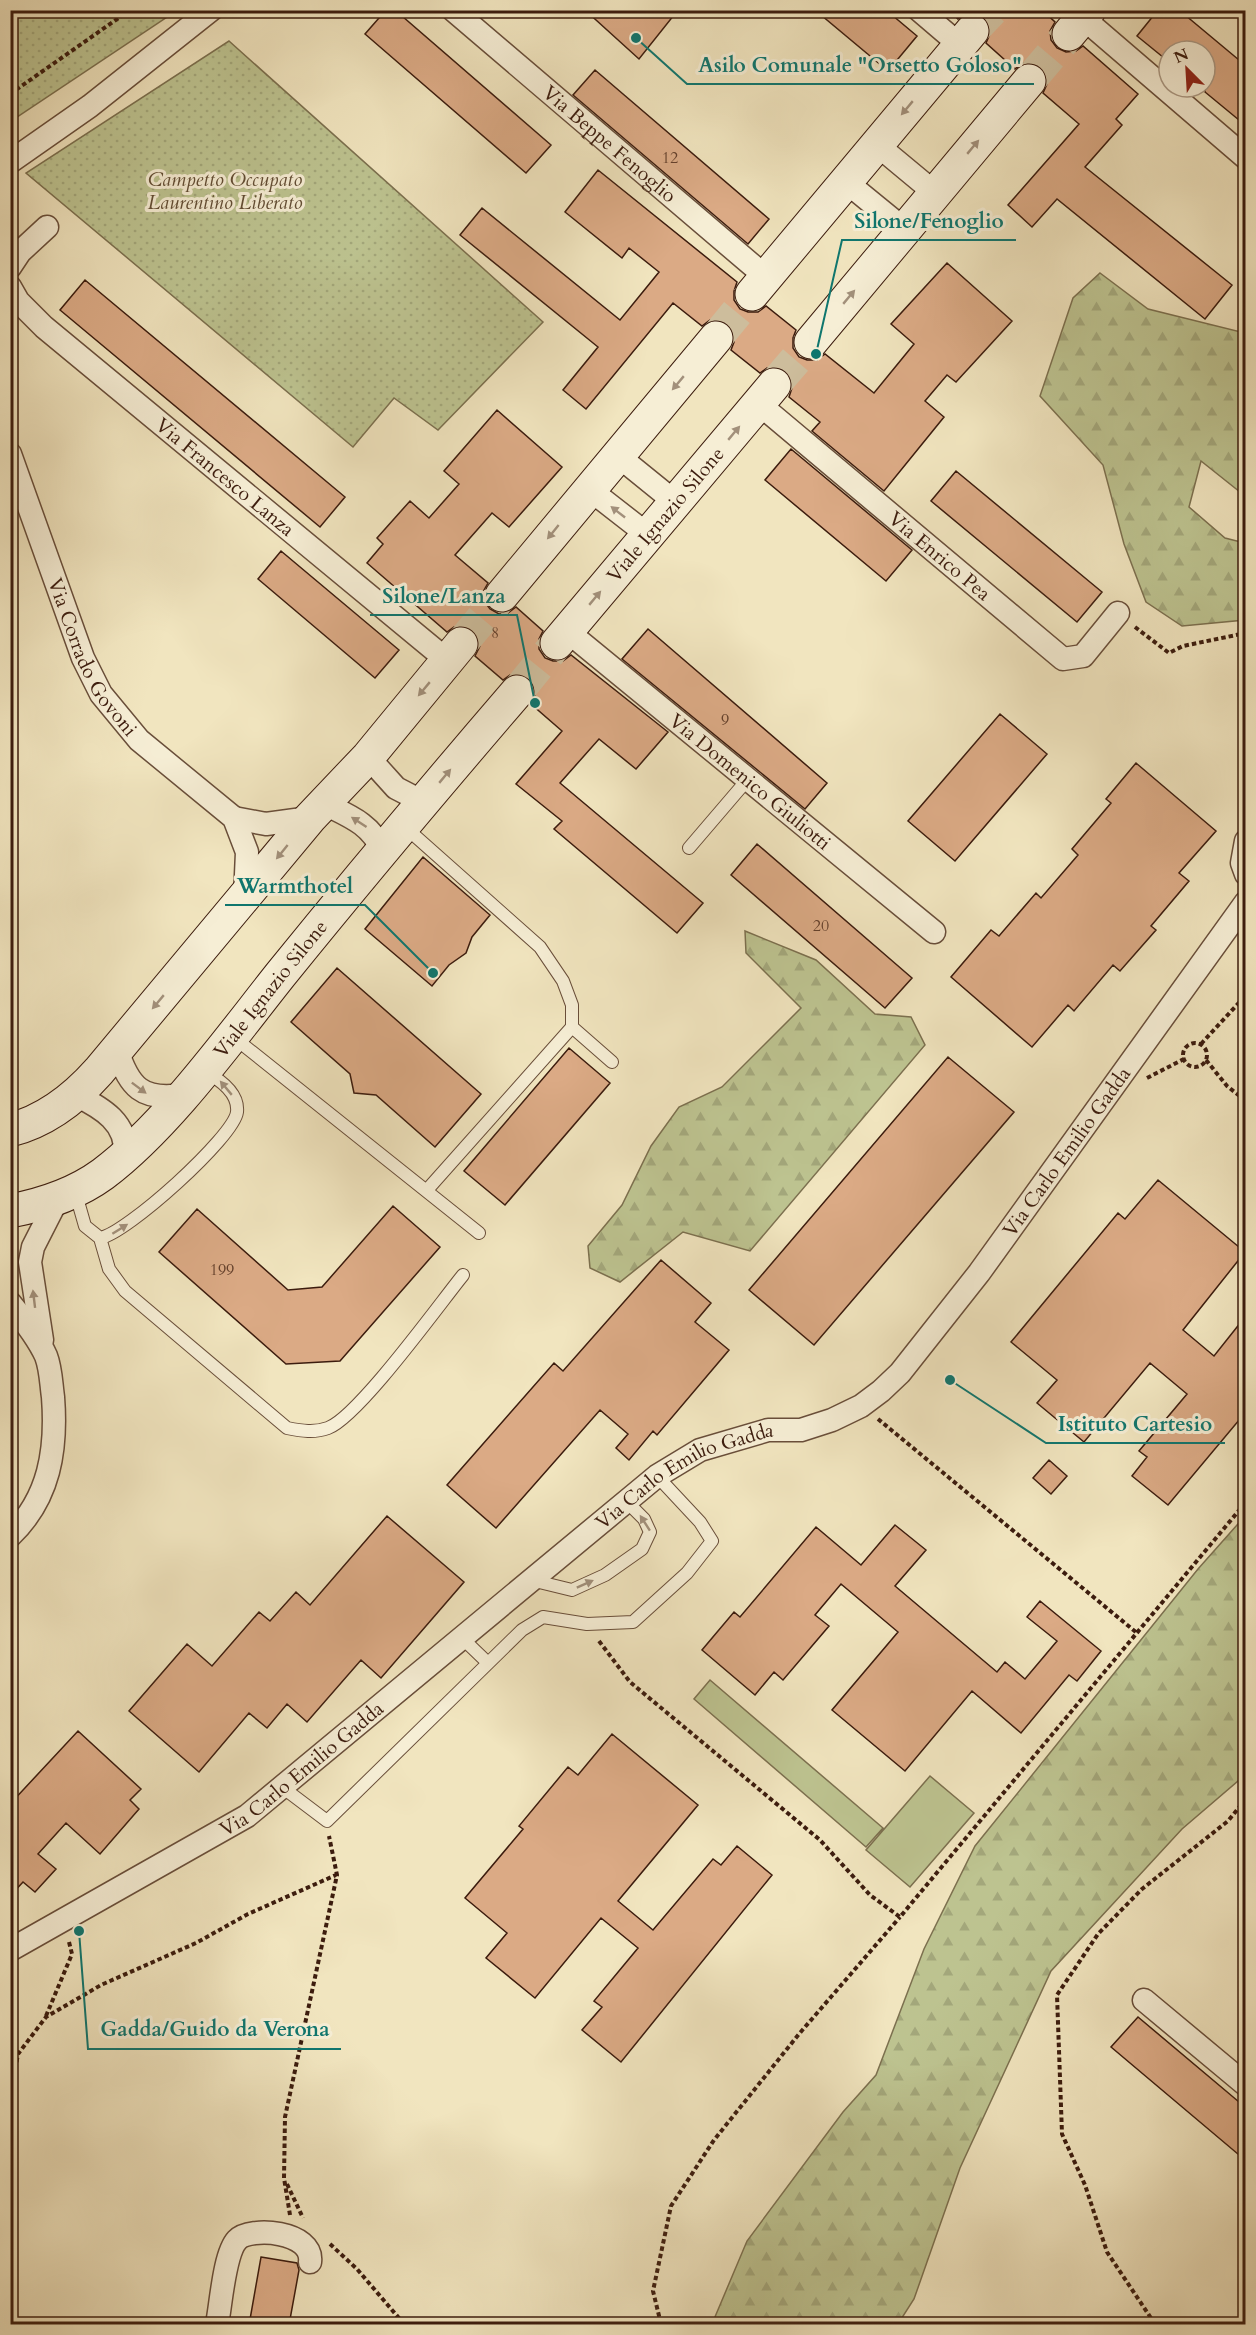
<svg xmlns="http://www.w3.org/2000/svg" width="1256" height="2335" viewBox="0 0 1256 2335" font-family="Cardo,serif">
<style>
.green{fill:#bdc390;stroke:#7c704f;stroke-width:1.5}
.forest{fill:url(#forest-firs);stroke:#7c704f;stroke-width:1.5}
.park{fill:url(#park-dots);stroke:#7c704f;stroke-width:1.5}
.building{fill:#dbaa85;stroke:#3c1c0e;stroke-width:1.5}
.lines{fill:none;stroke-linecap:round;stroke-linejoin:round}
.secondary-tunnel{stroke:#cdbd9c;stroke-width:33;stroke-dasharray:33 16;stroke-linecap:butt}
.lane-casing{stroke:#694e3a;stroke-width:14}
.street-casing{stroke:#694e3a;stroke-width:25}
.secondary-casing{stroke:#3c1c0e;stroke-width:35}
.path{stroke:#3c1c0e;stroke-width:4;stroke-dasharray:4.5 3;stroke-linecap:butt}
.lane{stroke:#f6eed5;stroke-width:12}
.street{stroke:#f6eed5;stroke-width:22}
.secondary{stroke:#f6eed5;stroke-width:33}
.oneway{fill:#a2907b}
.labels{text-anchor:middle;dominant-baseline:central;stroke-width:6;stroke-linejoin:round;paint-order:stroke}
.number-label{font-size:16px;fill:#64402c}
.street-label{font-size:20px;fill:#3c1c0e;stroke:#f6eed5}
.park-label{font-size:20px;font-style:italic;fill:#634e35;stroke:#f6eed5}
.leader{fill:none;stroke:#0f766e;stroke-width:2}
.callout-dot{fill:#0f766e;stroke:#f6eed5;stroke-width:2}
.callout-label{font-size:21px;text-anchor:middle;font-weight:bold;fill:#0f766e;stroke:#f6eed5;stroke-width:6;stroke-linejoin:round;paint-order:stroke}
</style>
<defs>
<pattern id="forest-firs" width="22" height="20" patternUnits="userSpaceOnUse" patternTransform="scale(1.5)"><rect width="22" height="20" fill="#bdc390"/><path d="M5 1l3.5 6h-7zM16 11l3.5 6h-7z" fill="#a3a77b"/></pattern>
<pattern id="park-dots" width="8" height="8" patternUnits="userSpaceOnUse" patternTransform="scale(1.5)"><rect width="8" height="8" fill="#bdc390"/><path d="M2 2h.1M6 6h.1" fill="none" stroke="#a3a77b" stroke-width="1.8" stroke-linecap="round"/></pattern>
</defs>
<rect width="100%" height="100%" fill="#f1e5bf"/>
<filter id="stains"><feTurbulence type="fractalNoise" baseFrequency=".00333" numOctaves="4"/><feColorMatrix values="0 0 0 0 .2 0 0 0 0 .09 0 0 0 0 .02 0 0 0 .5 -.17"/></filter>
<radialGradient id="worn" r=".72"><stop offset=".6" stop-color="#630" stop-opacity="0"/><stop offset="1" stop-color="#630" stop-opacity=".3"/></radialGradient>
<path class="green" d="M710 1680 883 1828 866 1847 694 1699Z
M930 1776 974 1813 910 1887 866 1850Z"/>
<path class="forest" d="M1100 273 1148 309 1245 333V496L1201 461 1189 507 1225 538 1245 543V620L1182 626 1146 602 1124 544 1103 465 1040 396 1073 298Z
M745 931 816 960 875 1014 911 1017 925 1045 750 1251 683 1232 620 1282 590 1268 588 1246 622 1205 651 1146 679 1107 722 1087 801 1008 746 953Z
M1245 1516V1775L1182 1829 1051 1971 960 2168 914 2299 898 2324H712L747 2241 843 2112 876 2075 924 1949 975 1846 1198 1569Z"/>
<path class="park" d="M11 10H176V11L11 121Z
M229 41 543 322 438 430 394 398 353 447 26 173Z"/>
<path class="building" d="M386 10H395L551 145 526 173 365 34Z
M585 10H678L639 59Z
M815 10H886L917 36 888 71Z
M948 10H1042L1055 22 1050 31 1051 40 1057 48 1066 52 1076 51 1083 46 1138 94 1116 119 1122 125 1085 167 1232 285 1205 319 1057 199 1032 227 1008 205 1079 124 1043 93 1047 84V75L1041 67 1032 63H1023L1015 69 986 43 990 34 989 24 984 17 975 13 965 14 958 19Z
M1158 10H1179L1245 65V125L1205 92V51H1169V62L1137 36Z
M595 70 769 219 748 244 573 95Z
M598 170 737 282 734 291V300L740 309 748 312H758L766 306 796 330 793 338V348L799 357 807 360H817L825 354 874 393 914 344 891 324 947 263 1012 321 956 382 947 375 925 401 944 417 884 491 812 431 820 422 789 397 792 388V379L786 371 777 367 767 368 760 373 731 350 734 342V332L728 323 720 320H710L702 326 673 303 586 409 563 390 598 347 460 235 482 208 620 320 659 272 629 248 622 258 565 212Z
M85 280 345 497 320 527 60 310Z
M497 410 562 467 509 527 492 513 455 555 488 583 483 592 484 601 490 609 499 614 508 613 516 607 543 631 539 639V649L545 658 553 661H563L571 655 668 732 636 769 599 739 560 783 703 903 677 933 554 829 562 821 516 784 562 731 531 704 535 695V686L530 678 520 674 510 675 503 680 475 656 480 646 479 638 473 630 464 625 454 627 447 632 367 563 383 544 377 538 410 501 429 518 459 484 444 471Z
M791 449 912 550 886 581 765 480Z
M956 471 1102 592 1077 622 931 501Z
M281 551 399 650 375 678 258 579Z
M648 629 827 783 805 809 622 659Z
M1000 714 1047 754 955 861 908 821Z
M1136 763 1216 831 1179 873 1189 881 1151 926 1156 930 1120 971 1113 965 1074 1011 1068 1005 1032 1047 951 977 991 930 999 936 1036 893 1041 898 1078 855 1072 849 1111 803 1106 799Z
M757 844 912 978 885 1008 731 875Z
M423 857 490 915 472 937 466 953 449 965 432 986 365 929Z
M337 968 481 1094 435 1147 376 1095 354 1093 350 1074 291 1022Z
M569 1048 610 1083 505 1205 464 1171Z
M948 1057 1014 1112 814 1345 749 1290Z
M1158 1180 1245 1252 1183 1330 1214 1356 1245 1317V1413L1168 1505 1132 1476 1147 1457 1139 1451 1187 1394 1150 1363 1084 1442 1037 1403 1057 1380 1011 1342 1118 1213 1125 1219Z
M393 1206 440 1247 340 1361 286 1364 159 1252 197 1209 288 1290 322 1287Z
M661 1260 711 1303 695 1322 729 1350 657 1435 653 1431 629 1460 616 1448 628 1434 600 1410 496 1528 447 1485 554 1363 563 1371Z
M1049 1460 1067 1476 1051 1494 1033 1478Z
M387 1516 464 1582 381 1678 361 1660 307 1722 287 1704 267 1728 249 1713 199 1772 129 1711 187 1644 212 1666 259 1612 270 1621 296 1592 310 1605Z
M895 1525 926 1550 895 1586 997 1672 1005 1662 1025 1679 1057 1641 1027 1617 1040 1601 1101 1651 1077 1681 1069 1675 1021 1733 972 1691 905 1771 832 1710 898 1632 841 1584 815 1615 829 1626 783 1680 774 1672 755 1695 702 1650 734 1612 740 1617 816 1527 861 1565Z
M78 1731 141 1789 130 1800 139 1809 100 1854 66 1823 38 1854 56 1869 35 1892 23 1882 10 1896V1804Z
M612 1734 698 1805 618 1901 653 1930 713 1859 721 1865 737 1846 772 1875 621 2062 582 2030 602 2007 594 2001 638 1948 601 1918 535 1998 486 1958 507 1933 465 1898 523 1829 519 1826 568 1767 578 1775Z
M1138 2017 1245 2107V2160L1111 2047Z
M261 2257 297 2263 299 2270 289 2325H249Z"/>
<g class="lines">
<path class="secondary-tunnel" d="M972 31 992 10
M1029 81 1069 34
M716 338 752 294
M774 385 811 342
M461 644 502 595
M517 692 557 643"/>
<defs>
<path id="lane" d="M405 827 540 947 563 981 572 1005V1027
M689 848 748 779
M232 1036 479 1233
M427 1190 572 1027 612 1062
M75 1191 85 1226 100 1238C126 1234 234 1137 237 1112 239 1093 219 1079 204 1071
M100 1238 109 1269 125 1291 287 1428C302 1431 314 1433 328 1428 358 1417 438 1306 463 1275
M531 1580 572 1590 605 1575 642 1549 650 1532 644 1519 626 1501
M462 1638 488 1663
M282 1787 327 1821 522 1630 543 1617 587 1624 633 1622 687 1573 712 1541 700 1522 657 1476"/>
<g id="street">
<path id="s1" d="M453 10 766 277"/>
<path d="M919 10 960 45"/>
<path d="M1083 18 1246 158"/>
<path d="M876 144 935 193"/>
<path d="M10 162 90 106 211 10"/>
<path d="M845 181 905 230"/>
<path d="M10 267 20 252 47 227"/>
<path id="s2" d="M10 287 18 301 44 327 448 661"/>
<path id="s3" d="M759 404 1063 659 1083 656 1118 613"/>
<path id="s4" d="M10 454 83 658 101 694 139 740 234 818 247 852 245 897"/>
<path d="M617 455 675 502"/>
<path d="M589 489 648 535"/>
<path id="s5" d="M567 631 934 932"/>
<path d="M368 757 396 788 423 802"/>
<path d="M325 804C349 816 371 824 382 850"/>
<path d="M234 818 266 824 310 818"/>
<path d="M1246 841 1242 863 1246 874"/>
<path d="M117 1050C129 1087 142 1101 182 1095"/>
<path d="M76 1095C102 1108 128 1123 125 1155"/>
<path d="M10 1303C23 1319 38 1338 46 1356 51 1369 51 1383 53 1397 57 1449 50 1498 10 1536"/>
<path d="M42 1340 30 1262 33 1247 59 1196"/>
<path id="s6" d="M10 1950 247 1816 657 1476 700 1450 768 1430H801L832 1420 861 1406 881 1391 900 1373 979 1273 1246 902"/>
<path d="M1144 2000 1246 2085"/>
<path d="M217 2324C221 2305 224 2254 237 2240 250 2226 314 2231 310 2262"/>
</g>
<g id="secondary">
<path d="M1069 34 1089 10"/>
<path d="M752 294 972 31"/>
<path d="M811 342 1029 81"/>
<path d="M502 595 716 338"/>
<path id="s7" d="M557 643 774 385"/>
<path d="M10 1130C46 1121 75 1098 99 1071L310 818 368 757 461 644"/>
<path id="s8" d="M10 1211C42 1205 77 1193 103 1174 167 1126 230 1038 281 974 358 879 437 785 517 692"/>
</g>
</defs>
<use href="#lane" class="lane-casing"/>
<use href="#street" class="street-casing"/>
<use href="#secondary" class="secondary-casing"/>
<path class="path" d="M10 94 130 10
M1135 627 1169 653 1183 646 1246 633
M1183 1055a12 12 0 1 1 24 0a12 12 0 1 1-24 0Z
M1201 1044 1246 995
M1206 1060 1227 1086 1246 1101
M1147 1078 1184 1059
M878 1419 1137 1633
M599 1641 630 1682 820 1840 870 1895 900 1917 1246 1502
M46 2016 72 1954 69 1942
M10 2099 18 2054 46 2017 101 1985 196 1943 248 1914 336 1875
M287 2184 303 2218
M290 2215 284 2178 285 2117 337 1875 329 1836
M330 2244 357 2269 404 2324
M661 2324 653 2291 671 2206 714 2140 799 2034 900 1917
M1155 2324 1107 2252 1085 2185 1062 2134 1057 1995 1098 1934 1142 1889 1228 1821 1246 1799"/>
<use href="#lane" class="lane"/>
<use href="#street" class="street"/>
<use href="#secondary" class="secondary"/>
</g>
<defs><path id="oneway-solid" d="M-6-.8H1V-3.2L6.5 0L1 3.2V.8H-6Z" transform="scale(1.5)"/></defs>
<g class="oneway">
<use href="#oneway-solid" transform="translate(907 108) rotate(130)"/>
<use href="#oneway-solid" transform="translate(973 147) rotate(-50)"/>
<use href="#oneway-solid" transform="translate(849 297) rotate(-50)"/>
<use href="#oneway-solid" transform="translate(678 383) rotate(130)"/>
<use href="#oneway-solid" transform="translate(734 433) rotate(-50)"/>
<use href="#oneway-solid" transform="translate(618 512) rotate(-142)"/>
<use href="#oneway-solid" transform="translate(553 532) rotate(129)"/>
<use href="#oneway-solid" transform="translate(595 598) rotate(-50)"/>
<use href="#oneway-solid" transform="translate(424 689) rotate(130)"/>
<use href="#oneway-solid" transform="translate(445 776) rotate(-50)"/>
<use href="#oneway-solid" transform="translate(359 822) rotate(-147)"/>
<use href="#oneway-solid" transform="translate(282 852) rotate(129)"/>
<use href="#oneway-solid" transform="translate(158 1002) rotate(130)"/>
<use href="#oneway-solid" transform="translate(139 1088) rotate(37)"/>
<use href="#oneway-solid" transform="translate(226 1088) rotate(-130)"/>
<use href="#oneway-solid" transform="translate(120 1229) rotate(-32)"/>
<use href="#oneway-solid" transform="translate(34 1299) rotate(-97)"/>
<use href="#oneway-solid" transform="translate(645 1523) rotate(-123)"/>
<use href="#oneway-solid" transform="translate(585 1584) rotate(-24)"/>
</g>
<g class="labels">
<g class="number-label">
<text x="670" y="158">12</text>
<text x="495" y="633">8</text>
<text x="725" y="720">9</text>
<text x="821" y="926">20</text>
<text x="222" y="1270">199</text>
</g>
<g class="street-label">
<text stroke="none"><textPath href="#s1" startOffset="206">Via Beppe Fenoglio</textPath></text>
<text stroke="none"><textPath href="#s2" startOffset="288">Via Francesco Lanza</textPath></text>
<text stroke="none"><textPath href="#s7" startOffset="168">Viale Ignazio Silone</textPath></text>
<text stroke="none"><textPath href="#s3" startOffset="236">Via Enrico Pea</textPath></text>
<text stroke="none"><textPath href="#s4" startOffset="220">Via Corrado Govoni</textPath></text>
<text stroke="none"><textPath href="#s5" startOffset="237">Via Domenico Giuliotti</textPath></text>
<text stroke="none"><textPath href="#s8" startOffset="351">Viale Ignazio Silone</textPath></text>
<text stroke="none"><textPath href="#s6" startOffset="1352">Via Carlo Emilio Gadda</textPath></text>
<text stroke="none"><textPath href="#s6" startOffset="830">Via Carlo Emilio Gadda</textPath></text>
<text stroke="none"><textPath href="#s6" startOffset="344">Via Carlo Emilio Gadda</textPath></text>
</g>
<g class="park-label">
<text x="225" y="179">Campetto Occupato<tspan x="225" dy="23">Laurentino Liberato</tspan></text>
</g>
</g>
<path class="leader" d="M636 38L687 84H1034M816 354L842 240H1016M535 703L517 615H370M433 973L365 905H225M950 1380L1046 1443H1225M79 1931L88 2049H341"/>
<g class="callout-dot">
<circle cx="636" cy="38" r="6"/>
<circle cx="816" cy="354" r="6"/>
<circle cx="535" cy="703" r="6"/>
<circle cx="433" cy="973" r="6"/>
<circle cx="950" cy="1380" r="6"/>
<circle cx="79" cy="1931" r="6"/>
</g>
<g class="callout-label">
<text x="860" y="72">Asilo Comunale "Orsetto Goloso"</text>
<text x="929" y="228">Silone/Fenoglio</text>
<text x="444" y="603">Silone/Lanza</text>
<text x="295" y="893">Warmthotel</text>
<text x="1135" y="1431">Istituto Cartesio</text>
<text x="215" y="2036">Gadda/Guido da Verona</text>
</g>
<rect width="1256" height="2335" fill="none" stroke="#f1e5bf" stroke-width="36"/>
<rect x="12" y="12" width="1232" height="2311" fill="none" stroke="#3c1c0e" stroke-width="3"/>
<rect x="18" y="18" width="1220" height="2299" fill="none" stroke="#3c1c0e" stroke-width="1.5"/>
<g transform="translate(1187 69) rotate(336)"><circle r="28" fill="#f6eed5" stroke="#ac9a85" stroke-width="1.5"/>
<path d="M0-4.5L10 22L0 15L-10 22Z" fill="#8f2418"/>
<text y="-9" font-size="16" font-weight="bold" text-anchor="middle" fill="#3c1c0e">N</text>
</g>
<rect width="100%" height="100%" filter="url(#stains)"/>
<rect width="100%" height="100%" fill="url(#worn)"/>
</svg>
